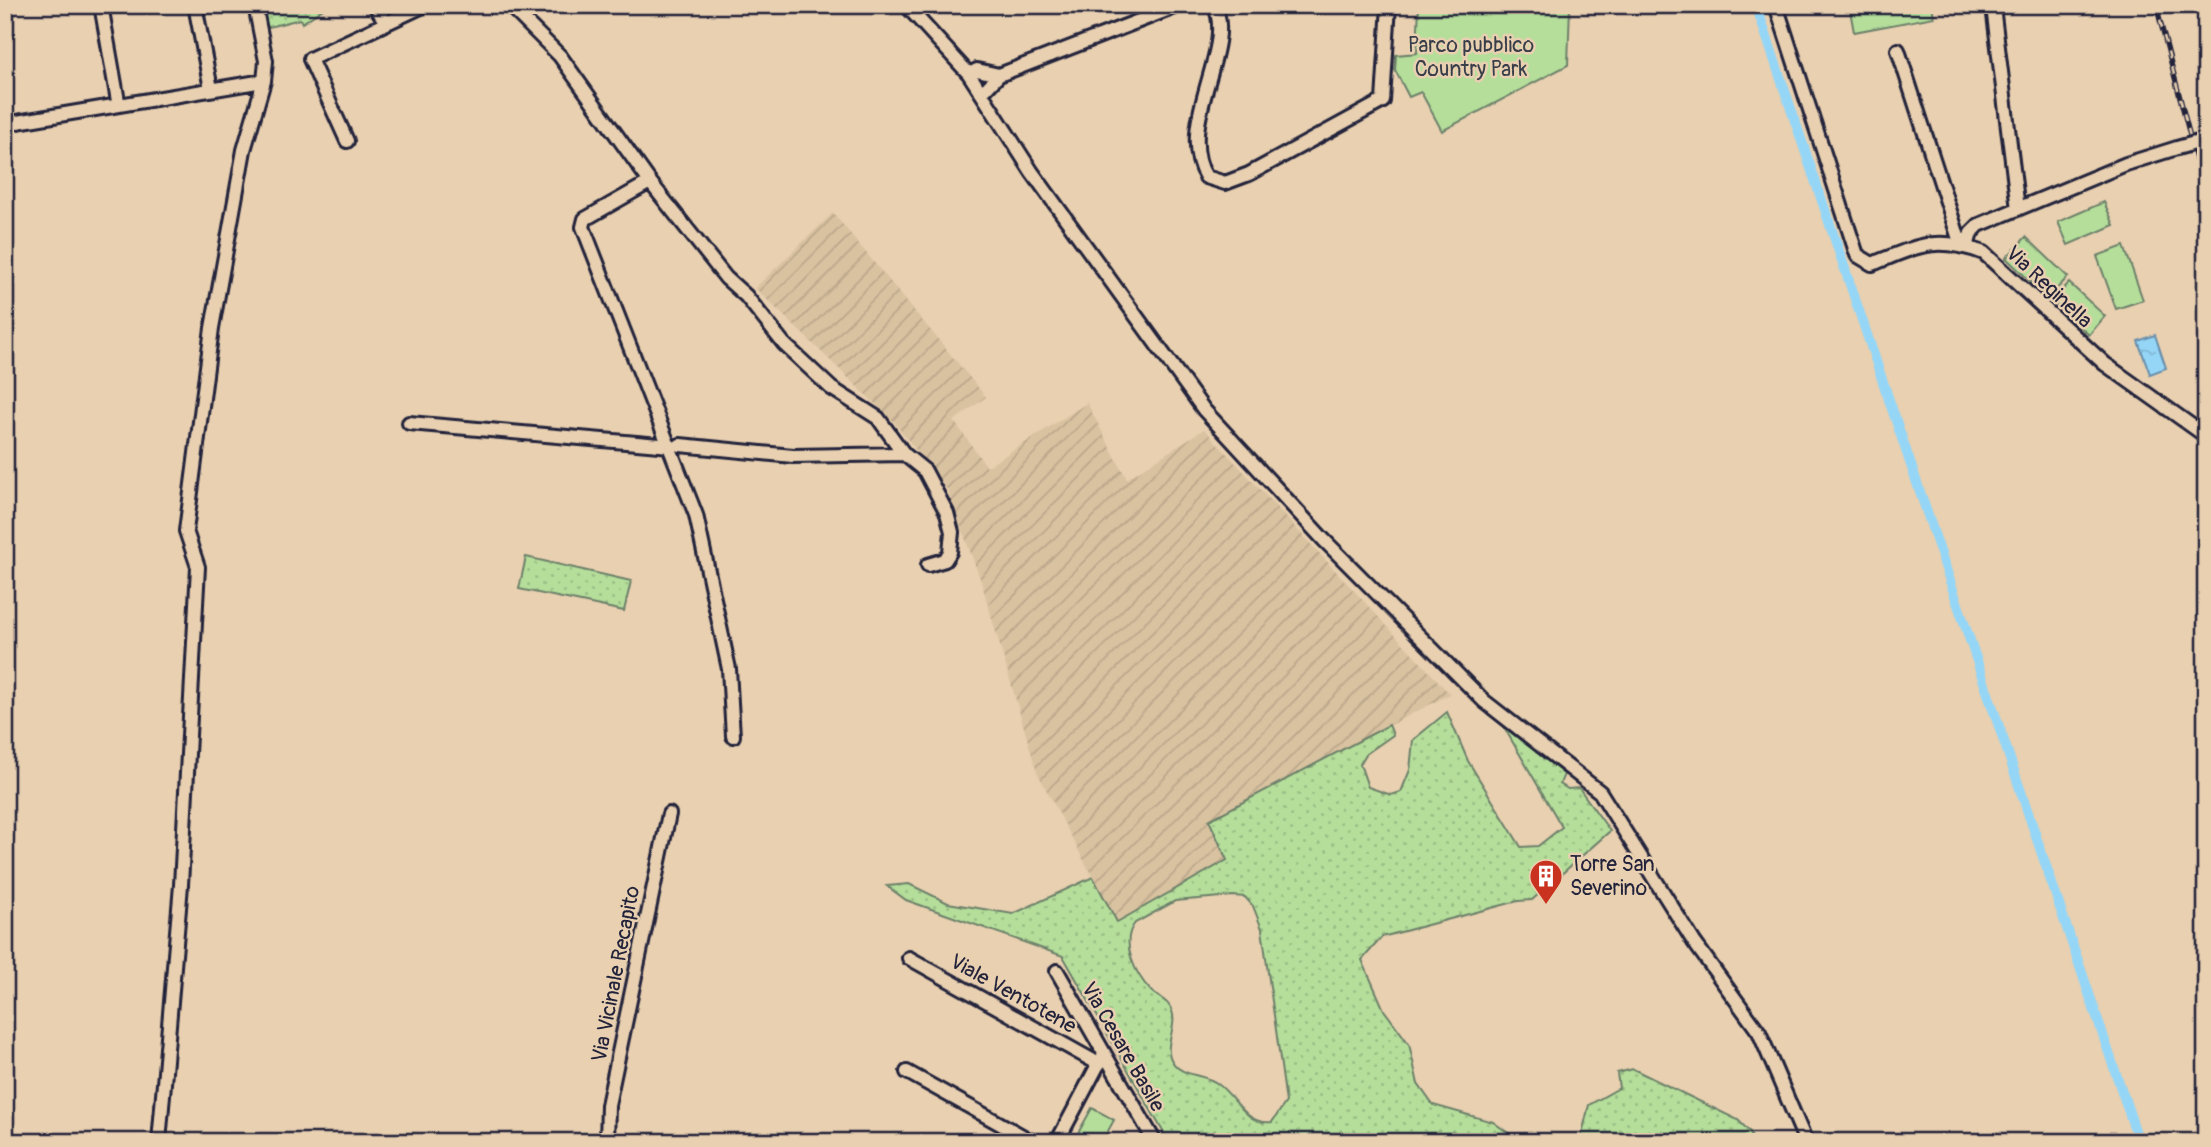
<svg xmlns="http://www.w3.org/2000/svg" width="2211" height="1147" viewBox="0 0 2211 1147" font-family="Pangolin,sans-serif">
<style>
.industrial{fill:url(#industrial-furrows)}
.grass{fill:url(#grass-dots);stroke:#6c806a;stroke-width:2;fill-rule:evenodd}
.green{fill:#b5de9a;stroke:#6c806a;stroke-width:2}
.water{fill:url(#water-ripples);stroke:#678eac;stroke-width:2}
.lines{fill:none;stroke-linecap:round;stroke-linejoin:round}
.canal{stroke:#95d6f7;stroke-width:10}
.minor-casing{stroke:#22223b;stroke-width:18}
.minor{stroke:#e8d0b0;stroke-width:12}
.rail-casing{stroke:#22223b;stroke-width:5}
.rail{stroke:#e8d0b0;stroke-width:2.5;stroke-dasharray:8;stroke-linecap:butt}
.minor-bridge-casing{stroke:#22223b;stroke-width:18;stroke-linecap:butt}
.minor-bridge{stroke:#e8d0b0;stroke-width:12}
.labels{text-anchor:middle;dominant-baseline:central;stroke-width:5;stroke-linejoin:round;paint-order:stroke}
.park-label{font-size:21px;fill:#383e49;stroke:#e8d0b0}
.street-label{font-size:21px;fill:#22223b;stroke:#e8d0b0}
.poi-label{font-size:21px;fill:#22223b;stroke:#e8d0b0;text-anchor:start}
</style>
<defs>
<pattern id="industrial-furrows" width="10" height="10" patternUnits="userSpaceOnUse" patternTransform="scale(1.75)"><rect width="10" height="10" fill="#d9c2a0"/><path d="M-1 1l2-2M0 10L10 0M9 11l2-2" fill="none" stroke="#baa68b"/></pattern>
<pattern id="grass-dots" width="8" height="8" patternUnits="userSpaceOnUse" patternTransform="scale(1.75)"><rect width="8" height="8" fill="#b5de9a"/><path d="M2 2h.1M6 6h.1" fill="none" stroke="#9bbe86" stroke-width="1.8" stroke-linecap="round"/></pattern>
<pattern id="water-ripples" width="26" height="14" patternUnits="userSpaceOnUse" patternTransform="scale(1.75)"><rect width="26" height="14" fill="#95d6f7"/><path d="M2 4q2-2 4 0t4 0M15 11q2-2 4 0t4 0" fill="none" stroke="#80b7d5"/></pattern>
</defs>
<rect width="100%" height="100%" fill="#e8d0b0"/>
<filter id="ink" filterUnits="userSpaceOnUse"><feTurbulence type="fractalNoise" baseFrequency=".0143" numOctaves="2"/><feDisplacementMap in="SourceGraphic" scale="14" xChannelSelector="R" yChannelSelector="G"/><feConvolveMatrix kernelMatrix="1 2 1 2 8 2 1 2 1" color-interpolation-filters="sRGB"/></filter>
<g filter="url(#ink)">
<path class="industrial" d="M833 213 986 397 954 421 987 467 1087 403 1127 479 1204 429 1450 694 1209 820 1228 860 1117 923 1037 772 981 581 947 489 893 421 755 288Z"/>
<path class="grass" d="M260 5H329L302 23 300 19 265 28Z
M526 557 631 581 624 611 519 589Z
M1447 712 1468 761 1521 847 1538 846 1562 827 1501 722 1564 774 1560 784 1568 789 1579 788 1610 831 1532 900 1518 901 1382 937 1362 960 1384 1010 1409 1044 1418 1084 1433 1105 1493 1122 1511 1135 1513 1142H1169L1063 956 906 900 887 886 909 884 948 903 1013 914 1093 877 1117 922 1227 860 1209 820 1389 725 1393 735 1366 754 1360 764 1368 787 1391 795 1401 792 1410 770 1413 740ZM1233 896 1245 897 1253 906 1262 929 1286 1102 1272 1122C1245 1125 1238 1099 1218 1084 1204 1073 1182 1078 1172 1061 1161 1043 1183 1023 1168 1004 1164 999 1156 996 1151 991 1136 975 1119 943 1135 923L1175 901Z
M1633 1069 1738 1120 1750 1132 1753 1142H1580L1589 1105 1619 1088 1617 1073Z"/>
<path class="green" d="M1419 5H1570L1568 65 1442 131 1421 92 1409 97 1395 70 1396 55 1417 53Z
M1849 5H1932L1934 17 1854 32Z
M2104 202 2114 225 2068 245 2058 222Z
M2026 237 2068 277 2048 298 2006 258Z
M2124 246 2143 300 2116 309 2097 256Z
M2069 283 2105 316 2089 335 2052 301Z
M1092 1108 1114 1120 1102 1142H1073Z"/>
<path class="water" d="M2155 335 2166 368 2150 374 2138 341Z"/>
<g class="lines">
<path class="canal" d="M1756 5 2139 1142"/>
<defs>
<path id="minor" d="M101 5 118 101
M195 5 211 89
M375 5 386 23
M509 5 560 56 650 182 726 278 746 296 784 344 831 388 878 418 904 454 925 471 947 513 952 532 950 552 945 560 928 565
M906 5 969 74 1032 172 1204 410 1324 540 1484 701 1600 792 1694 942 1759 1032 1806 1142
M1214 5C1237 47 1174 125 1206 177L1225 183 1249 174 1383 101 1389 5
M1776 5 1857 255 1872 264C1918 246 1935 235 1984 253L2105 364 2206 436
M1994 15 2018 209
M1898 50 1958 236 1967 247
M969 74 977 70 999 75
M982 93 999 75 1180 5
M5 124 264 81
M347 141 310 59 425 5
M650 182 585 219 583 227 696 515 729 669 733 736
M1967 247 1971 233 1979 225 2126 164 2177 148
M409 423 671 446
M680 445 793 456 904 454
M909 958 1099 1064
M1057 971 1155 1142
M907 1072 1033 1142
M159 1142 181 885 198 567 186 531 212 328 244 150 264 81 266 61 255 5
M607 1142 608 1105 669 814
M1057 1142 1101 1059"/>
</defs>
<use href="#minor" class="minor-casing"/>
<use href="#minor" class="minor"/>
<defs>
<path id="rail" d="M2156 5 2206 198"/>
</defs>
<use href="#rail" class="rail-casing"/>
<use href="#rail" class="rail"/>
<defs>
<path id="minor-bridge" d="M2177 148 2202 141"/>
</defs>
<use href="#minor-bridge" class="minor-bridge-casing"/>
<use href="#minor-bridge" class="minor-bridge"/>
</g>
</g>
<defs>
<symbol id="building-pin" viewBox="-11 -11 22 30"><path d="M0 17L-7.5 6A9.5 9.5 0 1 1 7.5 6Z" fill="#c8321e" stroke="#e8d0b0"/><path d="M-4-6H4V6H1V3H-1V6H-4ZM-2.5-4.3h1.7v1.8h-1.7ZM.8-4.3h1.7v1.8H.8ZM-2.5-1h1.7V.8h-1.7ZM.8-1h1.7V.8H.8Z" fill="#fff"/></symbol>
</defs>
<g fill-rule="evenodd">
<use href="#building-pin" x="1527" y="857" width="38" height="52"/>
</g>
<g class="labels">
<g class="park-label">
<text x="1471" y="45">Parco pubblico<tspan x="1471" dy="24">Country Park</tspan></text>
</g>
<g class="street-label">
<text transform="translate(2049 287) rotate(43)">Via Reginella</text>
<text transform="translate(616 974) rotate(-79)">Via Vicinale Recapito</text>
<text transform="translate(1013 994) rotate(29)">Viale Ventotene</text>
<text transform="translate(1123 1047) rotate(60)">Via Cesare Basile</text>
</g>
<g class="poi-label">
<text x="1570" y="864">Torre San<tspan x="1570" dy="24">Severino</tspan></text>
</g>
</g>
<rect width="2211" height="1147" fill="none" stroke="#e8d0b0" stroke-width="28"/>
<rect x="14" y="14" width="2183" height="1119" fill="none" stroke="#22223b" stroke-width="2.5" filter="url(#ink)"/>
</svg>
